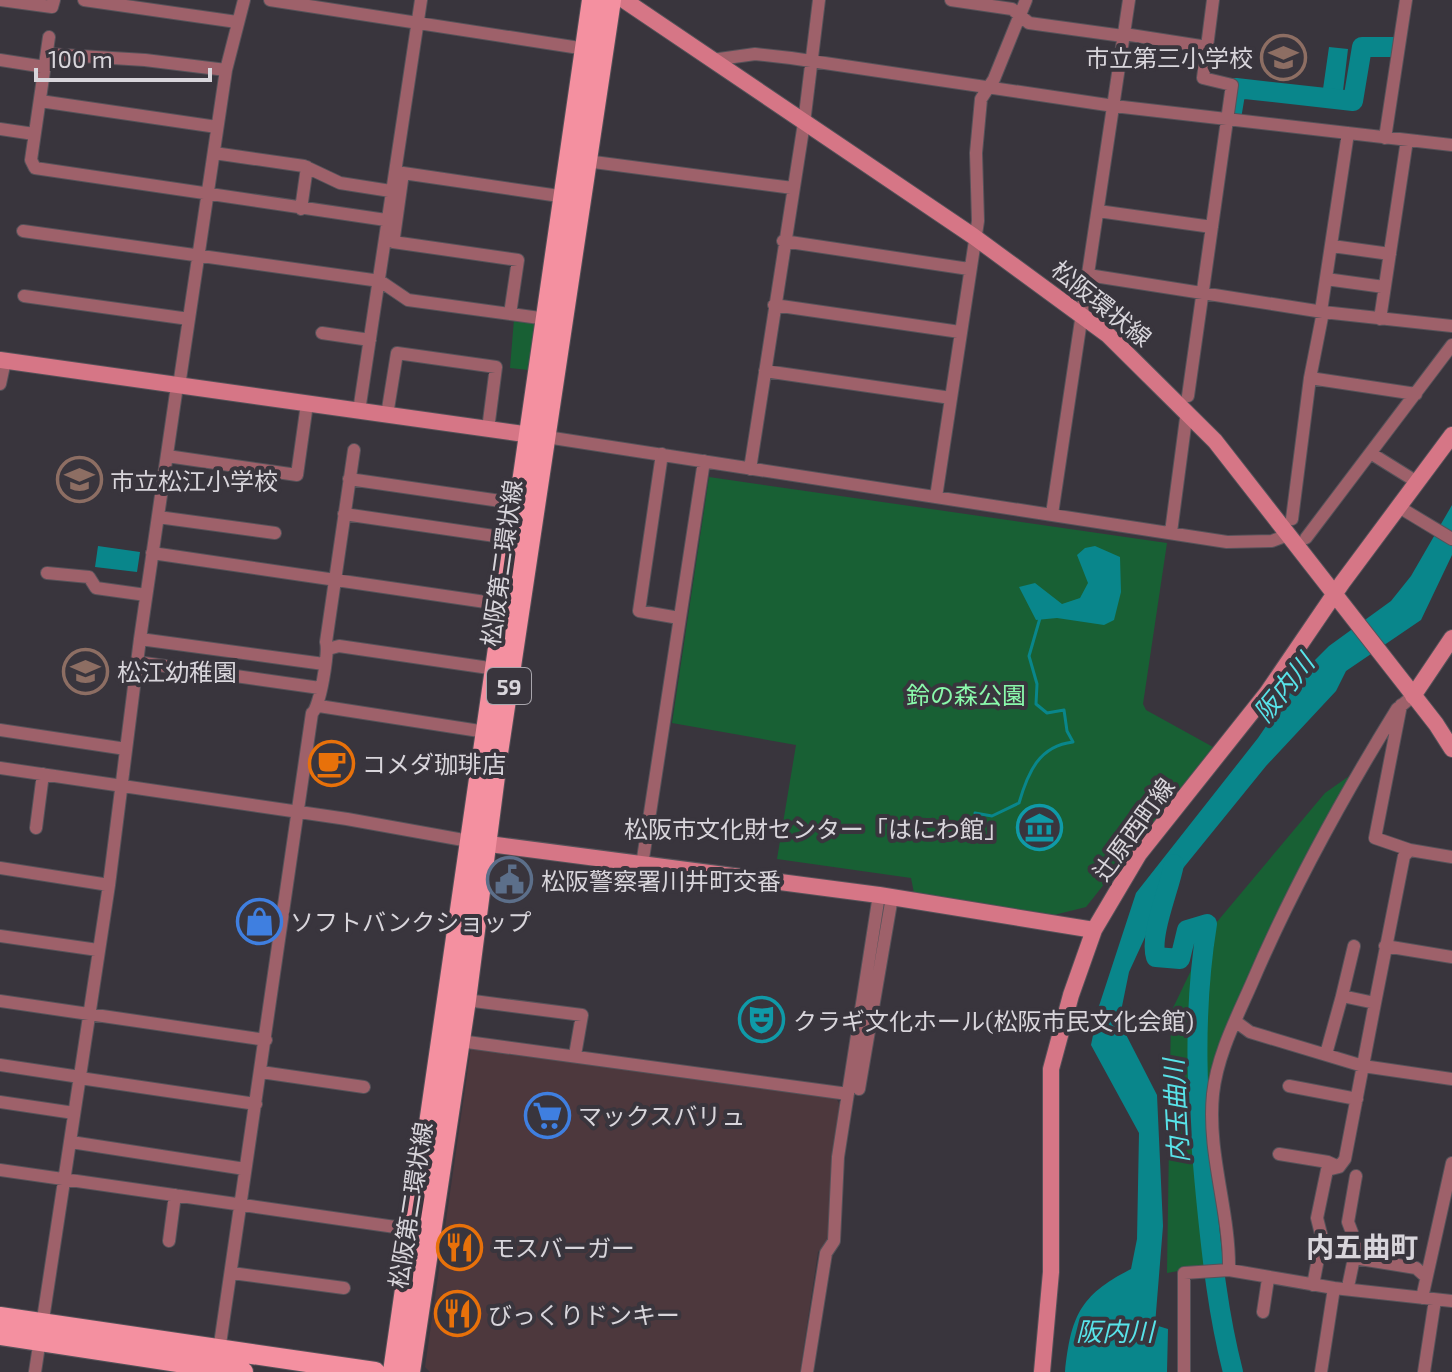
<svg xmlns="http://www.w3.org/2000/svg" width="1452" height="1372" viewBox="0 0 1452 1372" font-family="'Exo 2','Noto Sans JP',sans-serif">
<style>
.commercial{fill:#4d383d}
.green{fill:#186034}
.water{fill:#09868b}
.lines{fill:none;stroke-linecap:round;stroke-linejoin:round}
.stream{stroke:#09868b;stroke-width:3}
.river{stroke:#09868b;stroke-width:20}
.street-casing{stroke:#565259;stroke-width:14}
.secondary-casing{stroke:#565259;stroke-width:18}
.primary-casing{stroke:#565259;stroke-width:22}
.street{stroke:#9e616a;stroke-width:12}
.secondary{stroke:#d67686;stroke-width:16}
.primary{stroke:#f490a0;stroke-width:20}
.labels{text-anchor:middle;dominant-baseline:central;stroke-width:8;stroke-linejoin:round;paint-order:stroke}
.shield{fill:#39353d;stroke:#a8a5ac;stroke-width:2}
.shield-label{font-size:22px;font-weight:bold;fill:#d8d5db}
.poi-label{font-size:24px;fill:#d8d5db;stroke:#39353d;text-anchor:start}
.street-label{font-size:24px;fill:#d8d5db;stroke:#39353d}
.park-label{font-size:24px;fill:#8af9ab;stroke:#39353d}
.water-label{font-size:26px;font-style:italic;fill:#58e3e9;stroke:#39353d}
.quarter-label{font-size:28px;font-weight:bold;fill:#d8d5db;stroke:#39353d}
</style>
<rect width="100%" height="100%" fill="#39353d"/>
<path class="commercial" d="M471 1047 836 1098 841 1107 831 1221 827 1242 818 1252 800 1372H430L425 1367Z"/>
<path class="green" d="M514 319 534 322 535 327 528 370 510 368Z
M709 477 1167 543 1143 704 1146 710 1213 747 1086 907 1054 915 914 893 911 878 777 859 796 745 672 723Z
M1352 774 1214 1068V1184L1223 1263 1167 1273 1171 1012 1211 929 1325 793Z"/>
<path class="water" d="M1329 47 1348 49 1343 91 1323 89Z
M1452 505V555L1421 620 1346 671 1336 691 1266 766 1180 872 1158 909 1129 972 1119 1021 1157 1095 1163 1226 1155 1325 1168 1329 1167 1372H1065C1071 1316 1080 1295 1131 1269L1137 1239 1139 1133 1091 1045 1099 1006 1136 893 1258 738 1303 672 1329 646 1391 601 1411 576Z
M98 546 140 552 137 572 95 567Z
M1095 546 1120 557 1121 592 1114 620 1104 625 1057 618 1036 620 1019 587 1035 583 1062 604 1080 598 1088 583 1077 555 1085 548Z"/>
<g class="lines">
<path class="stream" d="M975 813 992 816 1019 803C1028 772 1039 746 1073 742L1067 731 1064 710 1047 713 1036 704 1037 684 1029 656 1040 618"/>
<path class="river" d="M1232 112 1236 88 1353 101 1362 47H1393
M1174 864C1169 890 1149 936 1156 957L1180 959 1187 930 1207 924C1192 1016 1197 1105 1206 1197 1212 1257 1218 1314 1233 1372"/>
<defs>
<path id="street" d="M0 0 52 7 54 0
M84 0 237 22
M270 0 586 49
M951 0 1012 9 1029 23 1123 36
M1124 34 1207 47
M49 37 31 160 35 168 386 220
M47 54 145 60 226 70
M0 60 45 67
M712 60 755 54 791 58 1114 106 1452 145
M40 101 217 127
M0 129 34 134
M1385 138 1406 0
M214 153 304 166 340 183 397 192
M586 161 793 188
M301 209 307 167
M1098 211 1212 227
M23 231 380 281 408 300 547 319
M394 237 403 173 566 197
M783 241 969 269
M393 242 518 260 510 314
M1332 246 1390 254
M1088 275 1323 312 1452 326
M1326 279 1384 287
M24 296 189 319
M774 305 960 332
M1321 311 1348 133
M1380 319 1407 140
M322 333 370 340
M765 371 951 398
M1310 378 1416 394
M0 384 5 361
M179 386 226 70 244 0
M1188 396 1232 85 1203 78 1213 0
M359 411 421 0
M387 415 397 353 496 367 488 429
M540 436 1227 542 1272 541 1288 535
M662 454 639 611 679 618
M1372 454 1417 482
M167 456 297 475 307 404
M750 469 804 123 819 0
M349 479 521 504
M936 497 978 221 976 153 981 99 994 79 1026 0
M1399 507 1452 539
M344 514 515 539
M1052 514 1129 0
M158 517 275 533
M1292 519 1310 378 1323 312
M1171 532 1187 411
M1306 538 1452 345
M152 553 506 605
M47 573 89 577 96 588 146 595
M140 639 324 664
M328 649 339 646 496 669
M137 662 320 688
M319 706 486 732
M0 730 126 749
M0 768 347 819 469 841
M36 828 43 774
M1410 850 1452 857
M642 865 704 461
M0 868 109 885
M0 936 98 950
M1385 946 1452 957
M1342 996 1354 946
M466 1000 582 1015 575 1055
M0 1001 266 1040
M1375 1003 1404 856 1410 850 1375 838 1401 705
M1235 1021 1250 1032 1363 1066 1452 1079
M460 1041 848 1094
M0 1065 80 1077
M261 1072 364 1087
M80 1078 256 1104
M1289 1086 1357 1099
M859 1089 892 897
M0 1102 74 1113
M71 1142 245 1169
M1279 1154 1328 1162 1339 1167
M0 1170 416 1230
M1356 1176 1348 1222 1356 1243 1354 1258 1416 1268 1425 1276
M169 1241 175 1195
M1229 1270C1230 1211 1207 1154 1213 1094 1217 1056 1236 1019 1251 985 1292 889 1342 798 1397 709L1413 696
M232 1273 344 1288
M1349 1282 1354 1258
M1313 1285 1322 1238 1317 1218 1327 1170 1339 1167 1345 1159 1375 1003 1342 996 1326 1054
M1334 1288 1452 1301
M1422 1298 1452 1163
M1263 1312 1268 1279
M219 1351 312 713C320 708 329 652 326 642L354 450
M35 1372 109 885 140 639 177 386
M807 1372 826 1253 834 1241 838 1157 879 895
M1184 1372V1273L1229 1270 1334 1288 1321 1372
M1424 1372 1435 1300"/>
<path id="secondary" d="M624 0 973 236 1108 335 1215 441 1436 724 1452 749
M0 360 531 435
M1413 696 1452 638
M474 842 879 895 1094 930
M1042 1372 1051 1272V1069L1071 995 1094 930 1139 854 1267 693 1342 583 1452 435"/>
<path id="primary" d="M0 1317 375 1372
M0 1335 243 1372
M393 1372 592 0
M410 1372 466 1000 498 753 611 0"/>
</defs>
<use href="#street" class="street-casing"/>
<use href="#secondary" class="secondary-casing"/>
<use href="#primary" class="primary-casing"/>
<use href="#street" class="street"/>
<use href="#secondary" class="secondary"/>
<use href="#primary" class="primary"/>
</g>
<defs>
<symbol id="school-ring" viewBox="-11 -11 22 22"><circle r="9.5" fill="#39353d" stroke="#8d6e63" stroke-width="1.5"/><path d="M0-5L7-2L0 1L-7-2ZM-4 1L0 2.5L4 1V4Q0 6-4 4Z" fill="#8d6e63"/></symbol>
<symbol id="cafe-ring" viewBox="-11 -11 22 22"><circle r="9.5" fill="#39353d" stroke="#e8710a" stroke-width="1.5"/><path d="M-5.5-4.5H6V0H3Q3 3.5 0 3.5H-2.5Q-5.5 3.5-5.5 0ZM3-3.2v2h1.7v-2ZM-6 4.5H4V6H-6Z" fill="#e8710a"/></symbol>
<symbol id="museum-ring" viewBox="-11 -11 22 22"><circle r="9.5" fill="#39353d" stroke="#0f9aa8" stroke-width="1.5"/><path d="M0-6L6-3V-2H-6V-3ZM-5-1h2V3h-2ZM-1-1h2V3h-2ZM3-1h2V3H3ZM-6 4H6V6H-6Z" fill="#0f9aa8"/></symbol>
<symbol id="civic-ring" viewBox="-11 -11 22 22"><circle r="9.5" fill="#39353d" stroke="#5c6f8a" stroke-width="1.5"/><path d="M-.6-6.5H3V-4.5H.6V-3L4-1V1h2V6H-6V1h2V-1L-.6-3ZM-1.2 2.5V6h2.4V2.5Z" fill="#5c6f8a"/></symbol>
<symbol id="shop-ring" viewBox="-11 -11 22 22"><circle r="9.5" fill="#39353d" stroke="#3f7fe0" stroke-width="1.5"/><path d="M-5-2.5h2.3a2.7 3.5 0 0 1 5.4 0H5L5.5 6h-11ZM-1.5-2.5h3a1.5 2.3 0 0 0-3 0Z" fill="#3f7fe0"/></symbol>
<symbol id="theatre-ring" viewBox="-11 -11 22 22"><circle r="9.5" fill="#39353d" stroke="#0f9aa8" stroke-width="1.5"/><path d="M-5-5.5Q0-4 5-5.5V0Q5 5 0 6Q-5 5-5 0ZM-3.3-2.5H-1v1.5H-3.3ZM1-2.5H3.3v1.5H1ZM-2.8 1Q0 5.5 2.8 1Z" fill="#0f9aa8"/></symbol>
<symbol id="supermarket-ring" viewBox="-11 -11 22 22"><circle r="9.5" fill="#39353d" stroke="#3f7fe0" stroke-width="1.5"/><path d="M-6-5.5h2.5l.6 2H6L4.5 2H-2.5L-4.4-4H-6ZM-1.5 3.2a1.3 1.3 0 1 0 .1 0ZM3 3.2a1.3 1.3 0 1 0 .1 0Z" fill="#3f7fe0"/></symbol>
<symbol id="restaurant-ring" viewBox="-11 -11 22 22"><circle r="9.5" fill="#39353d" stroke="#e8710a" stroke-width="1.5"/><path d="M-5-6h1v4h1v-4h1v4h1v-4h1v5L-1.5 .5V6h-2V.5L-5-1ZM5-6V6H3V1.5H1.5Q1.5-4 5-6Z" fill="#e8710a"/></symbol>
</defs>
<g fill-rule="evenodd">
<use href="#school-ring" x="1258" y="32" width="51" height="51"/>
<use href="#school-ring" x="54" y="454" width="51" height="51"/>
<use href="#school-ring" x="60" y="646" width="51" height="51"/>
<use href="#cafe-ring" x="306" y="738" width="51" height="51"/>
<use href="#museum-ring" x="1014" y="802" width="51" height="51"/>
<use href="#civic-ring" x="484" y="854" width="51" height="51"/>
<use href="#shop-ring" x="234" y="896" width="51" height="51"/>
<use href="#theatre-ring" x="736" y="994" width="51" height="51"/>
<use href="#supermarket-ring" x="522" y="1090" width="51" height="51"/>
<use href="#restaurant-ring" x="434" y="1222" width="51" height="51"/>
<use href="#restaurant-ring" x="432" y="1288" width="51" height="51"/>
</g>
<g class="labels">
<rect class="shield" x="487" y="668" width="44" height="36" rx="6"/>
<g class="shield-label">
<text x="509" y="686">59</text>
</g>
<g class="poi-label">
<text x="1253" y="57" text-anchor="end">市立第三小学校</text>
<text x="110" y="480">市立松江小学校</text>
<text x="117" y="671">松江幼稚園</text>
<text x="362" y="763">コメダ珈琲店</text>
<text x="1008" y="828" text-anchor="end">松阪市文化財センター「はにわ館」</text>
<text x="541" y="880">松阪警察署川井町交番</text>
<text x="290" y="921">ソフトバンクショップ</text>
<text x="793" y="1020">クラギ文化ホール(松阪市民文化会館)</text>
<text x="578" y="1115">マックスバリュ</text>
<text x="491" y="1247">モスバーガー</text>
<text x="488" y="1314">びっくりドンキー</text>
</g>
<g class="street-label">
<text transform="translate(1102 303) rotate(39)">松阪環状線</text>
<text transform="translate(501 563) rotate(-82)">松阪第二環状線</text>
<text transform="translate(1133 829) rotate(-54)">辻原西町線</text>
<text transform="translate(410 1205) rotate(-81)">松阪第二環状線</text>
</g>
<g class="park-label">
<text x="966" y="694">鈴の森公園</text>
</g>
<g class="water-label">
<text transform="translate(1283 687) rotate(-51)">阪内川</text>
<text transform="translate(1175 1111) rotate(-93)">内玉曲川</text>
<text x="1115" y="1330">阪内川</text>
</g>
<g class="quarter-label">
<text x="1362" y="1246">内五曲町</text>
</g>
</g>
<path d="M36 68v12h174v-12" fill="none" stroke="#d8d5db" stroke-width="4"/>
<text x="48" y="68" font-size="24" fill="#d8d5db" stroke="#39353d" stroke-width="6" paint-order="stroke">100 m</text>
</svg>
